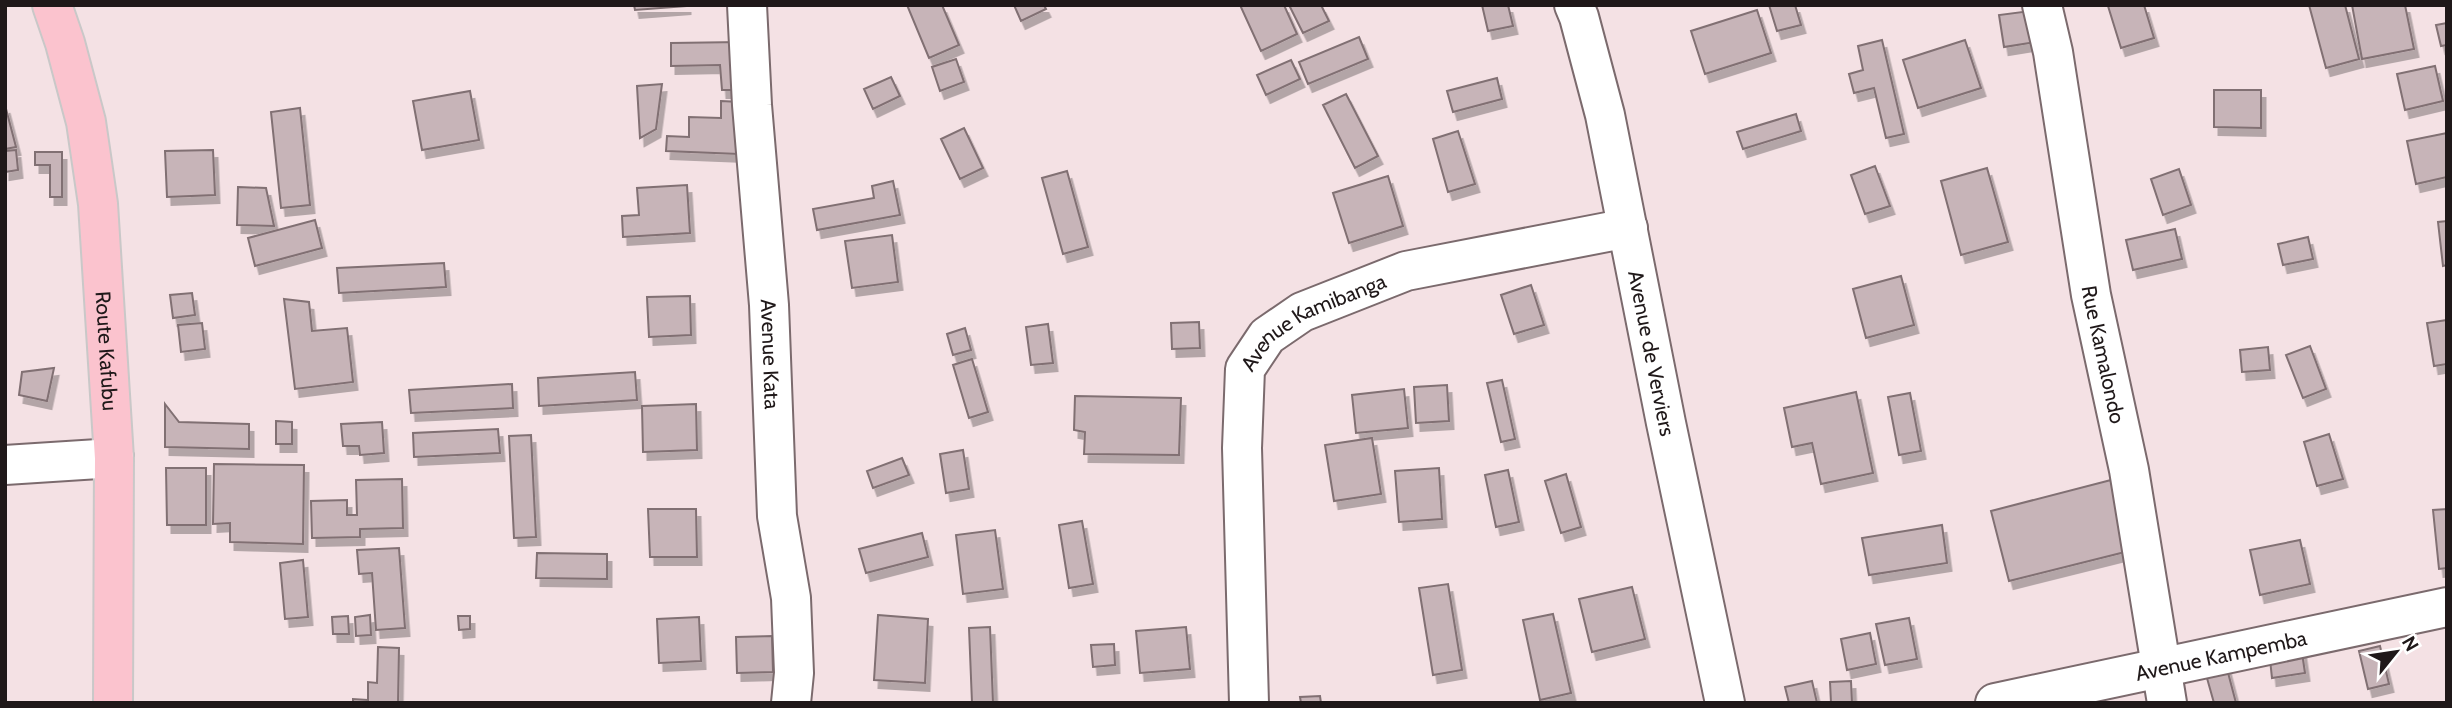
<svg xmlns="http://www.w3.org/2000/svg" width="2452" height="708" viewBox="0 0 2452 708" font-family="Cabin,sans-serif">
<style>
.building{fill:#c7b4b8;stroke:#817073;stroke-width:2;filter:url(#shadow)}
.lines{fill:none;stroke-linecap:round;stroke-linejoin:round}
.minor-casing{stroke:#7b6a6d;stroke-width:42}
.major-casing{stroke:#c9c8c8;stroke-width:42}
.minor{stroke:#fff;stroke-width:38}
.major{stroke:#fbc3ce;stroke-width:38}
.labels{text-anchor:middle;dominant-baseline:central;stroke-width:6;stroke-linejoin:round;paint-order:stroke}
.street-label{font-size:21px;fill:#1f1819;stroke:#fff}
</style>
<defs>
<filter id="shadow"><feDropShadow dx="4.5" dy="8" stdDeviation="0" flood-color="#0004"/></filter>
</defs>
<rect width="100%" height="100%" fill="#f4e1e4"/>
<path class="building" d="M634 5H686V6L635 10Z
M907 5H942L959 45 929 58Z
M1014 5H1044L1046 9 1021 21Z
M1240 5H1284L1297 34 1261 51Z
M1289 5H1321L1329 21 1303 33Z
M1482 5H1508L1513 26 1488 31Z
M1769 5H1795L1801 25 1777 31Z
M2144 5 2154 38 2121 48 2108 6Z
M2309 5H2345L2359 59 2326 68Z
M2352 5H2405L2414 49 2362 59Z
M1757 10 1771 53 1705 74 1691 31Z
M2030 11 2035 42 2004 47 1999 15Z
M2447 23V45L2441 46 2436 25Z
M1359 37 1368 59 1308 84 1299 62Z
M1882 40 1904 134 1886 138 1874 88 1854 93 1849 74 1863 70 1858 46Z
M1965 40 1981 88 1918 108 1903 60Z
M740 42 741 90H722L720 65 671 66V43Z
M956 59 964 82 940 91 932 67Z
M1291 60 1300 79 1266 95 1257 75Z
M2435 66 2443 101 2405 110 2397 74Z
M891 77 900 96 873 109 864 89Z
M1497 78 1502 99 1453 112 1447 91Z
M662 84 656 129 640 138 637 86Z
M2214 90H2261V128L2214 127Z
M470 91 479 140 422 150 413 101Z
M1346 94 1378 156 1355 168 1323 105Z
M721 101 740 102 739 154 666 151 667 136 689 137V117L721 118Z
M5 105 16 147 5 149Z
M300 108 310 205 281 208 271 112Z
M1796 114 1801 131 1743 149 1737 132Z
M964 128 983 168 960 179 941 139Z
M1458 131 1475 184 1448 192 1433 139Z
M2447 133V177L2416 184 2407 141Z
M16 150 18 170 5 172V151Z
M213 150 215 195 167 197 165 151Z
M35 152H62V197H50V165H35Z
M1875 166 1890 206 1865 214 1851 175Z
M1987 168 2008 242 1961 255 1941 181Z
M2179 169 2191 205 2163 215 2151 179Z
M1067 171 1088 247 1063 254 1042 178Z
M1388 176 1403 226 1349 243 1333 193Z
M893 181 900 215 817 230 813 209 874 198 872 186Z
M687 185 690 233 623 237 622 216 639 215 637 188Z
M238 187 266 188 274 226 237 225Z
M315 220 322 248 255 266 248 238Z
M2447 221V265L2443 266 2438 222Z
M2175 229 2182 259 2133 270 2126 240Z
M892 235 898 282 852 288 845 241Z
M2308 237 2313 259 2283 265 2278 244Z
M444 263 446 287 339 293 337 268Z
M1901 276 1914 325 1866 338 1853 289Z
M1531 285 1544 325 1514 334 1501 295Z
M192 293 195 315 173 318 170 295Z
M690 296 691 335 649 337 647 297Z
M284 299 309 302 312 331 347 328 353 382 295 389Z
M2447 320V364L2434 366 2427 323Z
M1199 322 1200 348 1172 349 1171 323Z
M202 323 205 349 181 352 178 325Z
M1048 324 1053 363 1031 365 1026 327Z
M965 328 971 350 953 355 947 334Z
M2310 346 2326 389 2303 398 2286 355Z
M2268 347 2270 370 2242 372 2240 350Z
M972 359 988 412 969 418 953 365Z
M54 368 47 401 19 395 22 372Z
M635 372 637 400 539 406 538 378Z
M1502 380 1515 439 1501 442 1487 383Z
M512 384 513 408 411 413 409 390Z
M1447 385 1449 421 1416 423 1414 387Z
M1404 389 1408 428 1356 433 1352 395Z
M1856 392 1873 473 1821 484 1812 443 1792 447 1784 408Z
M1910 393 1921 451 1899 455 1888 397Z
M1075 396 1181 398 1179 455 1084 454 1085 432 1074 430Z
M165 404 179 422 249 424V449L165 447Z
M696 404 697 450 643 452 642 406Z
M276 421 292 422V444H276Z
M382 422 384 453 360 455 359 446H343L341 424Z
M498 429 500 453 414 457 413 433Z
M2329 434 2343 479 2317 486 2304 442Z
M531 435 536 537 514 538 509 436Z
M1372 438 1381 494 1334 501 1325 445Z
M963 450 969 489 946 493 940 454Z
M902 458 909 475 873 488 867 471Z
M214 464 304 465 303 544 230 542V523L213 524Z
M166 468H206V525H167Z
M1439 468 1442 519 1399 522 1395 471Z
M1508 470 1519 522 1496 527 1485 475Z
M1566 474 1581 527 1561 533 1545 481Z
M402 479 403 528 360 529V537L312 538 311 501 347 500V515H357L356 480Z
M2111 480 2129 551 2009 581 1991 511Z
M648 509H696L697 557H650Z
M2447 509V568L2439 569 2433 510Z
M1082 521 1093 584 1069 588 1059 525Z
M1942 525 1947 563 1869 575 1862 538Z
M995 530 1003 589 963 594 956 535Z
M922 533 928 557 866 573 859 549Z
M2300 540 2310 584 2260 595 2250 550Z
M399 548 405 628 376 630 372 573 359 574 357 550Z
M537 553 607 554V579L536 578Z
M303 560 308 617 285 619 280 563Z
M1448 584 1462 670 1433 675 1419 588Z
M1632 587 1645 639 1592 652 1579 599Z
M1553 614 1571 693 1540 700 1523 620Z
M370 615 371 635 356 636 355 617Z
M878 615 928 619 925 683 874 680Z
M348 616 349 634H333L332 617Z
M458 616H470V629L459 630Z
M699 617 701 661 659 663 657 619Z
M1909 618 1917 659 1885 665 1876 624Z
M990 627 993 703H972L969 628Z
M1186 627 1190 669 1140 673 1136 631Z
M1870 633 1876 664 1847 670 1841 639Z
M772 636 773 672 737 673 736 637Z
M1114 644 1115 665 1093 667 1091 645Z
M2301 646 2305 673 2272 678 2269 650Z
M2380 646 2389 684 2368 689 2359 651Z
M378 647 399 648 398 703H353V699L368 700V682L377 683Z
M2226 665 2236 703H2214L2205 671Z
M1812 681 1817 703H1789L1785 687Z
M1851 681 1852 703H1831L1830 682Z
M1320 696 1321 703H1301L1300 697Z"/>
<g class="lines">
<defs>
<g id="minor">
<path id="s1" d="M747 5 752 105 769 305 777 516 791 598 794 673 791 703"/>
<path id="s2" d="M1574 5 1579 17 1605 115 1666 423 1725 703"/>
<path id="s3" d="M2042 5 2053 52 2091 295 2129 470 2167 703"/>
<path d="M5 465 114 458"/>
<path id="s4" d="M1249 703 1242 448 1245 369 1267 336 1302 312 1406 271 1628 228"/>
<path id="s5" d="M1995 703 2447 607"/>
</g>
<g id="major">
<path id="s6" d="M52 5 65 43 86 122 98 204 114 458 113 703"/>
</g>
</defs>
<use href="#minor" class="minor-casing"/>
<use href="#major" class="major-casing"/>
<use href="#minor" class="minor"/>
<use href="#major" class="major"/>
</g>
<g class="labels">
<g class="street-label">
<text stroke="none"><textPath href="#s4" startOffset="420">Avenue Kamibanga</textPath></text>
<text stroke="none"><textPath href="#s6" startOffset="352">Route Kafubu</textPath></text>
<text stroke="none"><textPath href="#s2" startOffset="357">Avenue de Verviers</textPath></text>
<text stroke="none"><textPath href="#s1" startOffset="350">Avenue Kata</textPath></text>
<text stroke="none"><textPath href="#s3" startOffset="355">Rue Kamalondo</textPath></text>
<text stroke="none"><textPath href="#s5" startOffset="231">Avenue Kampemba</textPath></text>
</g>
</g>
<rect width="2452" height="708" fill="none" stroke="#1f1819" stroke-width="14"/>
<g transform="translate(2396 652) rotate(60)" stroke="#ffffff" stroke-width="5" paint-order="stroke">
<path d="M0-5L12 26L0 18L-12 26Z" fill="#1f1819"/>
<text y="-10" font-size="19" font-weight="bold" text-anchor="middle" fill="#1f1819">N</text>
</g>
</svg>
